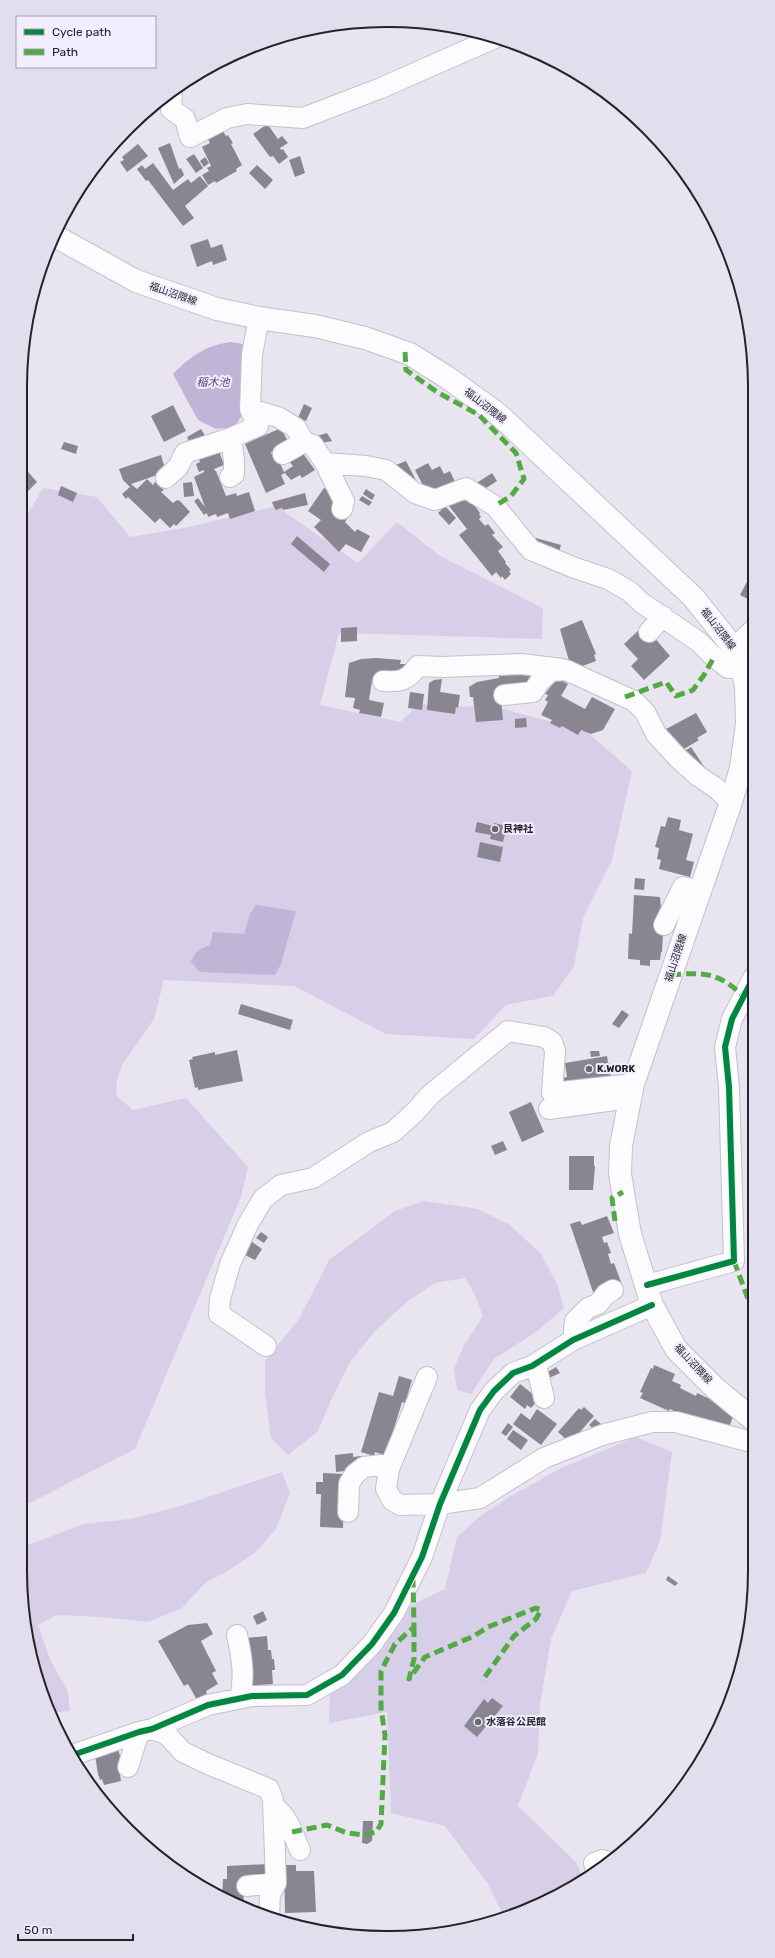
<svg xmlns="http://www.w3.org/2000/svg" width="775" height="1958" viewBox="0 0 775 1958" font-family="Rubik,'Noto Sans JP',sans-serif">
<style>
.green{fill:#d7cfe8}
.water{fill:#c0b4d7}
.building{fill:#898591}
.lines{fill:none;stroke-linecap:round;stroke-linejoin:round}
.minor-casing{stroke:#c4c1ca;stroke-width:22}
.major-casing{stroke:#c4c1ca;stroke-width:24}
.minor{stroke:#fcfbfd;stroke-width:20}
.major{stroke:#fcfbfd;stroke-width:22}
.quiet{stroke:#53aa44;stroke-width:5;stroke-dasharray:10 5;stroke-linecap:butt}
.cycleway-casing{stroke:#f3eeff;stroke-width:8}
.cycleway{stroke:#00873e;stroke-width:6}
.poi-dot{fill:#69676f;stroke:#f3eeff;stroke-width:1.5}
.labels{text-anchor:middle;dominant-baseline:central;stroke-width:4;stroke-linejoin:round;paint-order:stroke}
.street-label{font-size:10px;fill:#25232a;stroke:#f3eeff}
.poi-label{font-size:10px;font-weight:bold;fill:#25232a;stroke:#f3eeff;text-anchor:start}
.water-label{font-size:11px;font-style:italic;fill:#57407a;stroke:#f3eeff}
.rim{fill:none;stroke:#25232a;stroke-width:2}
</style>
<rect width="100%" height="100%" fill="#e8e5f0"/>
<path class="green" d="M43 488 97 497 130 537 189 527 276 506 358 563 397 522 440 556 543 608 542 639 339 633 320 705 400 722 419 704 500 708 586 731 632 771 612 860 583 918 574 966 553 996 506 1005 474 1039 386 1034 294 986 164 980 154 1019 122 1065 117 1080 116 1095 133 1110 186 1098 248 1167 241 1197 135 1449 20 1508V521L23 522Z
M424 1201 478 1209 510 1225 541 1254 558 1286 564 1308 536 1332 494 1359 471 1394 457 1390 454 1369 463 1347 483 1316 475 1295 465 1278 435 1283 408 1301 376 1330 350 1362 332 1398 318 1431 288 1455 271 1438 265 1394V1361L299 1319 329 1260 395 1211Z
M636 1437 672 1452 660 1541 646 1573 572 1591 551 1639 540 1705 538 1753 518 1806 576 1862 584 1880 571 1889 503 1915 488 1884 445 1826 391 1813 387 1712 329 1723 330 1688 344 1680 402 1622 408 1607 445 1589 457 1537 479 1517 509 1497 561 1468Z
M282 1472 290 1493 276 1529 257 1551 226 1572 205 1583 182 1608 148 1622 102 1617 57 1615 38 1625 50 1659 68 1692 70 1711 50 1713 40 1689 20 1571V1548L84 1524 130 1519 181 1506Z"/>
<path class="water" d="M231 342 249 345 241 417 234 427 216 429 198 420 173 374C192 355 205 346 231 342Z
M256 905 296 911 281 964 275 975 200 972 191 962C195 952 199 949 210 945L213 932 244 934 250 914Z"/>
<path class="building" d="M266 125 267 126 268 125 278 139 282 136 288 143 280 148 281 150 283 149 288 157 279 164 273 156 270 157 253 134Z
M223 131 226 136 228 135 233 143 231 144 242 165 236 169 237 171 216 183 215 181 208 185 202 175 209 171 207 168 211 166 202 147 210 143 208 139Z
M170 143 179 169 181 168 184 175 174 184 158 148Z
M138 144 148 156 127 172 120 162 124 160 122 157Z
M194 154 203 168 196 173 186 159Z
M300 156 305 173 295 177 289 160Z
M205 157 209 163 204 167 200 161Z
M153 163 173 190 188 179 191 183 200 176 208 186 185 206 194 218 183 226 148 180 146 181 137 169 142 165 145 169Z
M257 165 273 180 265 189 249 173Z
M208 239 211 248 222 244 227 260 213 265 212 261 197 267 190 245Z
M304 404 312 408 306 421 298 418Z
M173 405 186 431 164 442 151 416Z
M281 428 289 444 271 452 274 460 278 459 284 472 293 466 289 461 302 452 315 470 302 478 300 475 291 480 285 473 281 475 285 484 266 493 245 444Z
M201 429 207 439 192 447 187 437Z
M327 433 332 441 316 444 314 437Z
M64 442 78 446 76 454 61 449Z
M219 451 224 465 214 469 215 471H216L226 496 236 493 237 496 249 492 255 511 230 519 228 513 217 517 216 514 208 517 207 513 204 515 194 501 198 498 205 507 194 477 204 472V470L199 472 196 464 200 462 198 457Z
M161 455 166 472 131 484 137 489 147 479 153 485 155 482 164 490 161 492 173 503 177 500 180 501 190 512 176 526 174 524 170 528 160 518 155 523 128 497 126 499 122 494 130 487 123 480 119 469Z
M406 461 419 486 398 470 396 465Z
M20 463 37 482 27 492 20 486Z
M428 463 432 470 440 466 444 474 450 471 455 482 427 493 415 470Z
M492 473 497 481 480 492 475 484Z
M192 482 194 496 184 497 183 483Z
M61 486 77 493 73 502 58 495Z
M324 488 339 498 332 509 337 514 339 512 347 519 345 522 355 532 357 529 370 536 361 552 346 544 339 552 314 527 321 520 308 511Z
M366 489 375 495 372 500 363 494Z
M305 493 308 505 283 510 282 508 276 510 274 507 272 502Z
M463 495 470 504 472 502 480 513 479 514 481 517 479 519 485 526 488 524 495 533 492 535 503 547 498 551 506 562 505 563 511 570 509 571 511 574 505 580 502 576 501 578 496 572 492 576 459 535 467 529 449 506Z
M362 496 372 502 369 506 359 500Z
M445 506 456 518 449 525 438 513Z
M297 536 330 564 324 572 291 544Z
M536 538 561 545 558 556 533 547Z
M750 576 752 577V601L740 595Z
M582 620 596 654 594 655 596 661 577 668 569 661 560 629Z
M357 627V641L341 642V628Z
M640 629 653 636 670 656 644 680 631 666 638 659 624 644Z
M376 658 401 660 400 664H405L404 675 372 681 369 700 384 703 381 717 359 713 360 710 353 708 355 698 345 697 349 663 361 659Z
M530 674 531 689 500 691 503 720 476 722 473 697H470L469 687 477 682 499 678V676Z
M557 678 568 684 561 696 585 709 592 697 615 709 603 730 591 734 581 730 578 735 562 726 560 728 550 723 552 720 541 715 548 702 545 700 548 695 545 694Z
M442 679 440 692 460 695 458 708 456 707 455 714 427 710 429 683 434 680Z
M410 692 424 694 422 710 408 708Z
M696 713 707 732 697 738 699 740 679 752 666 729Z
M526 718 527 727 515 728V719Z
M691 747 705 768 697 773 683 752Z
M668 817 681 820 679 830 693 834 686 860 694 862 690 877 659 869 661 860 657 859 659 848 655 847 661 826 665 827Z
M477 822 493 826 494 823 507 826 503 842 490 839 491 835 475 832Z
M480 842 503 847 500 862 477 857Z
M635 878 645 879 644 890 634 889Z
M634 895 660 897 662 919H659L658 933H663L662 952H661L660 960H650V966L640 965V960L628 959 629 933 632 934Z
M241 1004 293 1020 290 1030 238 1014Z
M622 1010 629 1015 619 1028 612 1024Z
M237 1050 243 1081 198 1090V1087L195 1088 189 1060 193 1059 192 1057 215 1052V1055Z
M590 1051H599L600 1056 591 1057Z
M607 1056 608 1063H610L611 1081 562 1084 561 1078 567 1077 565 1063Z
M531 1102 544 1132 522 1142 509 1112Z
M503 1141 507 1150 495 1155 491 1146Z
M569 1156H594V1166H595L593 1190H569Z
M607 1216 614 1233 602 1237 604 1243 607 1242 611 1253 608 1254 611 1264 614 1263 621 1282 594 1295 570 1224 580 1221 582 1225Z
M261 1232 268 1237 264 1243 256 1238Z
M251 1241 262 1249 255 1260 243 1254Z
M654 1365 675 1374 672 1381 681 1385 680 1388 696 1396 697 1393 710 1399 733 1417 728 1430 688 1414 686 1417 670 1409 669 1411 640 1398 643 1393 640 1392 651 1368 653 1369Z
M556 1367 560 1373 549 1378 546 1373Z
M399 1376 412 1380 405 1403 402 1402 391 1438 393 1458 375 1452 374 1456 361 1452 379 1392 393 1396Z
M520 1384 539 1399 531 1408 527 1405 525 1409 510 1397Z
M584 1407 594 1416 570 1443 558 1432 579 1408 581 1410Z
M537 1409 557 1424 541 1445 513 1424 521 1413 530 1420Z
M595 1419 601 1424 595 1430 589 1425Z
M508 1423 513 1427 506 1436 501 1433Z
M513 1430 528 1440 521 1450 507 1439Z
M353 1453V1457L361 1456 362 1465 354 1470 336 1472 335 1455Z
M323 1473 344 1474 343 1528 320 1527 321 1494H316V1482H323Z
M668 1576 678 1583 675 1586 666 1580Z
M263 1611 267 1620 257 1625 253 1616Z
M207 1623 213 1634 201 1641 216 1671 212 1673 218 1684 206 1691 207 1693 197 1700 188 1684 184 1686 158 1641 188 1625Z
M267 1636 268 1650H271L272 1659H274L275 1670H272L273 1684 249 1686 246 1638Z
M492 1698 503 1706 477 1737 464 1726 484 1699 488 1703Z
M118 1749 122 1763V1774L120 1775 121 1781 104 1785 102 1779 100 1780 98 1774 95 1755Z
M363 1821H373L372 1841 367 1844 362 1843Z
M269 1864V1880L245 1881 243 1907 222 1897 223 1879H227V1866Z
M284 1865H296V1871H314L316 1912 285 1913Z"/>
<g class="lines">
<defs>
<path id="minor" d="M172 91 171 109 185 119 190 137 227 118 247 114 303 118 381 88 497 37
M250 409 278 417 296 428 304 442 313 445 325 463 366 466 386 470 415 493 435 500 466 488 495 506 531 550 575 568 608 579 629 591 642 603 699 642 714 657 728 668 742 667
M283 454 304 442
M325 463 344 501 342 509
M230 477 234 474V460L231 438
M166 478 178 467 185 453 231 438 258 426 250 409 252 354 259 318
M649 632 663 616
M734 648 753 630
M383 681C401 682 407 681 418 666L442 667 521 664 562 669
M504 695 533 692 540 681 551 671 566 670 634 701 645 712 656 734 677 757 698 776 716 788 731 802
M741 768 753 776
M664 925 683 887 699 890
M549 1109 629 1098
M647 1285 734 1261 729 1087 725 1047 732 1019 753 978
M573 1340 575 1321 588 1308 598 1304 606 1294 613 1290
M266 1346 219 1314 220 1299 230 1264 248 1224 263 1199 281 1185 313 1178 369 1142 393 1132 414 1113 430 1095 508 1031 544 1037 552 1042 555 1051 552 1093 633 1084
M532 1366 538 1373 544 1398
M427 1377 389 1469 386 1489 392 1500 400 1505 440 1504 480 1498 544 1458 602 1435 652 1422H676L755 1443
M348 1512 349 1484 355 1474 364 1467 381 1465 389 1469
M237 1635C242 1657 245 1677 240 1698
M152 1729 166 1734 183 1752 208 1764 269 1789 273 1800 276 1883 270 1894 269 1918
M70 1756 139 1732 152 1729 208 1705 252 1696 307 1695 342 1675 372 1644 394 1613 422 1557 440 1504 480 1410 494 1391 513 1373 532 1366 573 1340 652 1305
M128 1767 139 1732
M273 1806C288 1815 293 1835 300 1850
M596 1871 594 1863 602 1860 609 1862
M247 1886 276 1883"/>
<path id="major" d="M55 236 136 281 217 309 259 318 315 326 365 338 410 354 448 378 498 414 693 597 734 648 742 667 746 687 747 724 741 768 731 802 633 1084 621 1146 620 1174 630 1234 652 1305 676 1349 716 1389 755 1421"/>
</defs>
<use href="#minor" class="minor-casing"/>
<use href="#major" class="major-casing"/>
<use href="#minor" class="minor"/>
<use href="#major" class="major"/>
<path class="quiet" d="M405 352 406 370 437 392 479 415 516 453 524 479 511 496 495 506
M625 697 666 682 676 696 693 690 704 675 714 657
M671 975C704 972 719 972 744 997
M615 1221 612 1198 623 1192
M734 1261 754 1315
M414 1627V1659L409 1679 425 1657 474 1636 488 1627 536 1608 541 1610 536 1619 514 1636 482 1681
M292 1832 327 1825 347 1833 364 1835 376 1832 381 1824 385 1735 381 1708V1671L395 1644 414 1627 413 1580"/>
<defs>
<path id="cycleway" d="M647 1285 734 1261 729 1087 725 1047 732 1019 753 978
M70 1756 139 1732 152 1729 208 1705 252 1696 307 1695 342 1675 372 1644 394 1613 422 1557 440 1504 480 1410 494 1391 513 1373 532 1366 573 1340 652 1305"/>
</defs>
<use href="#cycleway" class="cycleway-casing"/>
<use href="#cycleway" class="cycleway"/>
</g>
<g class="poi-dot">
<circle cx="495" cy="829" r="4"/>
<circle cx="589" cy="1069" r="4"/>
<circle cx="478" cy="1722" r="4"/>
</g>
<g class="labels">
<g class="street-label">
<text transform="translate(173 294) rotate(19)">福山沼隈線</text>
<text transform="translate(485 406) rotate(38)">福山沼隈線</text>
<text transform="translate(718 629) rotate(52)">福山沼隈線</text>
<text transform="translate(676 958) rotate(-72)">福山沼隈線</text>
<text transform="translate(693 1364) rotate(47)">福山沼隈線</text>
</g>
<g class="poi-label">
<text x="503" y="829">艮神社</text>
<text x="597" y="1069">K.WORK</text>
<text x="486" y="1722">水落谷公民館</text>
</g>
<g class="water-label">
<text x="213" y="382">稲木池</text>
</g>
</g>
<path d="M0 0H775V1958H0ZM387 27H388A360 360 0 0 1 748 387V1571A360 360 0 0 1 388 1931H387A360 360 0 0 1 27 1571V387A360 360 0 0 1 387 27Z" fill="#e3deee" fill-rule="evenodd"/>
<path class="rim" d="M387 27H388A360 360 0 0 1 748 387V1571A360 360 0 0 1 388 1931H387A360 360 0 0 1 27 1571V387A360 360 0 0 1 387 27Z"/>
<rect x="16" y="16" width="140" height="52" fill="#f3eeff" stroke="#a19daa"/>
<rect x="24" y="29" width="20" height="6" fill="#00873e" stroke="#a19daa"/>
<text x="52" y="36" font-size="12" fill="#25232a">Cycle path</text>
<rect x="24" y="49" width="20" height="6" fill="#53aa44" stroke="#a19daa"/>
<text x="52" y="56" font-size="12" fill="#25232a">Path</text>
<path d="M18 1934v6h115v-6" fill="none" stroke="#25232a" stroke-width="2"/>
<text x="24" y="1934" font-size="12" fill="#25232a" stroke="#f3eeff" stroke-width="3" paint-order="stroke">50 m</text>
</svg>
